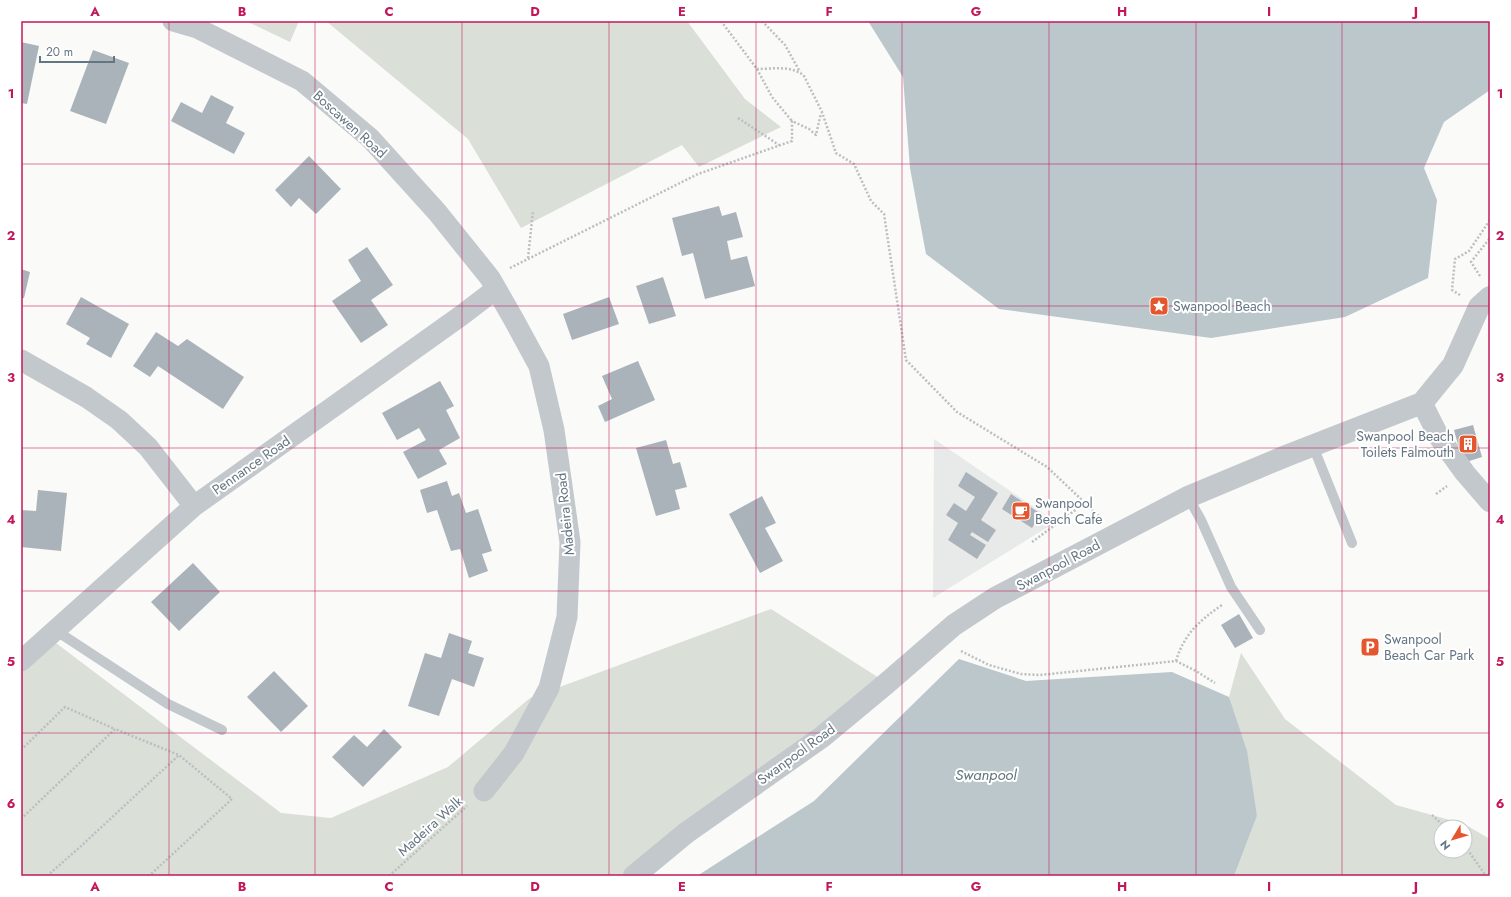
<svg xmlns="http://www.w3.org/2000/svg" width="1511" height="897" font-family="Jost,sans-serif">
  <style>
    .built { fill: #e8e9e9 }
    .green { fill: #dadfd7; fill-rule: evenodd }
    .water { fill: #bbc7cb }
    .building { fill: #aab3b9 }
    .lines { fill: none; stroke-linecap: round; stroke-linejoin: round }
    .path { stroke: #bbbfc2; stroke-width: 2.5; stroke-dasharray: 2 2; stroke-linecap: butt }
    .service { stroke: #c3c8cc; stroke-width: 10 }
    .minor { stroke: #c3c8cc; stroke-width: 21 }
    .tertiary { stroke: #c3c8cc; stroke-width: 22 }
    .grid { fill: none; stroke: #c2185b; stroke-width: 1; stroke-opacity: 0.55 }
    .labels { text-anchor: middle; dominant-baseline: central; stroke-width: 4; stroke-linejoin: round; paint-order: stroke }
    .street-label { font-size: 14px; fill: #657683; stroke: #fff }
    .poi-label { font-size: 14px; fill: #657683; stroke: #fff; text-anchor: start }
    .water-label { font-size: 15px; font-style: italic; fill: #60757c; stroke: #fff }
    .neatline { fill: none; stroke: #c2185b; stroke-width: 1.5 }
    .grid-label { font-size: 13px; text-anchor: middle; font-weight: bold; fill: #c2185b }
  </style>
  <rect width="100%" height="100%" fill="#fafaf8"/>
  <path class="built" d="M934 439 1056 522 933 598Z"/>
  <path class="green" d="M246 21H299L290 42Z
    M326 21H687L745 99 781 127 699 167 682 145 521 228 468 139Z
    M771 609 887 683 634 876H21V660L48 637 281 813 331 818 448 767 530 698Z
    M1241 653 1285 719 1396 805 1464 824 1490 839V876H1234L1257 816 1229 697ZM1441 827H1465V851H1441Z"/>
  <path class="water" d="M868 21H1490V90L1444 122 1424 168 1437 200 1428 278 1345 317 1211 338 999 309 926 254 910 168 903 77Z
    M959 659 1026 681 1172 672 1229 697 1247 751 1257 816 1234 876H697L814 801Z"/>
  <path class="building" d="M21 42 39 46 27 104 21 103Z
    M93 50 129 63 106 124 70 111Z
    M211 95 234 107 226 123 245 133 234 154 171 121 181 102 202 113Z
    M309 156 341 189 316 214 299 198 291 207 275 190Z
    M719 206 722 216 736 212 743 237 727 241 731 260 747 256 755 286 705 299 693 253 682 256 672 218Z
    M367 247 393 285 371 300 388 325 361 343 332 301 361 281 348 260Z
    M21 269 30 272 24 298H21Z
    M663 277 676 316 649 324 636 286Z
    M81 297 129 324 111 358 86 344 90 338 66 324Z
    M609 297 619 324 572 340 563 314Z
    M156 332 178 346 187 339 244 377 223 409 158 366 150 377 133 366Z
    M638 361 655 400 605 422 598 406 612 399 602 376Z
    M440 381 454 406 446 410 460 438 439 450 447 464 418 479 403 452 426 440 419 428 397 440 382 413Z
    M1473 425 1482 457 1463 463 1454 430Z
    M666 440 673 464 680 462 687 487 675 490 680 509 656 516 636 448Z
    M966 472 998 493 981 520 996 530 988 542 972 532 970 535 986 545 977 559 948 540 958 523 946 515 954 503 966 511 975 497 958 486Z
    M447 481 452 496 459 493 466 513 478 509 492 551 482 554 488 571 469 578 460 549 451 551 437 510 427 513 420 490Z
    M38 490 67 493 61 551 21 547V510L36 511Z
    M1011 494 1041 514 1032 528 1002 509Z
    M762 496 776 523 765 528 783 561 760 573 729 514Z
    M193 563 220 592 179 631 151 602Z
    M1239 614 1253 638 1235 648 1221 625Z
    M449 633 472 641 468 653 484 658 474 687 452 679 439 716 408 706 425 653 441 658Z
    M274 671 308 706 281 732 247 697Z
    M384 729 402 747 363 787 332 757 354 735 367 747Z"/>
  <g class="lines">
    <path class="path" d="M721 21 757 69 772 97 792 121
      M762 21 785 45 800 72
      M757 69C771 69 793 65 804 76L822 112 836 153 854 164 871 201 884 214 906 360 957 412 1047 467 1100 517
      M738 118 779 145
      M528 258 533 211
      M510 268 698 174 792 141V121L809 129 816 135 821 113
      M1480 276 1471 262 1490 238
      M1460 295 1452 290 1455 259 1469 251 1490 220
      M1436 494 1447 486
      M1032 542 1085 503
      M961 651 989 665 1021 674 1040 675 1176 661 1196 671 1215 683
      M1176 661C1184 634 1200 620 1222 605
      M21 750 65 707 115 729
      M1432 815 1445 827
      M21 819 115 729 179 755
      M1465 846 1486 876
      M47 876 80 847 179 755 232 799 149 876
      M389 876 467 806"/>
    <path class="service" d="M1313 446 1352 543
      M1188 497 1201 520 1231 587 1260 630
      M55 630 168 704 222 730"/>
    <path class="minor" d="M173 21 197 28 302 81 370 138 437 212 490 278 514 320 539 366 554 430 570 542 567 617 549 688 514 753 484 791
      M21 360 86 397 119 420 148 447 194 506
      M1422 403 1439 437 1465 473 1490 502
      M21 661 194 506 462 315 496 289"/>
    <path class="tertiary" d="M634 876 686 833 822 737 887 683 954 625 995 598 1188 497 1286 456 1422 403 1453 365 1479 307 1490 297"/>
  </g>
  <path class="grid" d="M169 21V876M315 21V876M462 21V876M609 21V876M756 21V876M902 21V876M1049 21V876M1196 21V876M1342 21V876M21 164H1490M21 306H1490M21 448H1490M21 591H1490M21 733H1490"/>
  <defs>
    <symbol id="sight-square" viewBox="-11 -11 22 22"><rect x="-9" y="-9" width="18" height="18" rx="4" fill="#e4572e" stroke="#fff"/><path d="M0-6L1.8-2.2L6-1.7L2.9 1.2L3.7 5.4L0 3.3L-3.7 5.4L-2.9 1.2L-6-1.7L-1.8-2.2Z" fill="#fff"/></symbol>
    <symbol id="building-square" viewBox="-11 -11 22 22"><rect x="-9" y="-9" width="18" height="18" rx="4" fill="#e4572e" stroke="#fff"/><path d="M-4-6H4V6H1V3H-1V6H-4ZM-2.5-4.3h1.7v1.8h-1.7ZM.8-4.3h1.7v1.8H.8ZM-2.5-1h1.7V.8h-1.7ZM.8-1h1.7V.8H.8Z" fill="#fff"/></symbol>
    <symbol id="cafe-square" viewBox="-11 -11 22 22"><rect x="-9" y="-9" width="18" height="18" rx="4" fill="#e4572e" stroke="#fff"/><path d="M-5.5-4.5H6V0H3Q3 3.5 0 3.5H-2.5Q-5.5 3.5-5.5 0ZM3-3.2v2h1.7v-2ZM-6 4.5H4V6H-6Z" fill="#fff"/></symbol>
    <symbol id="parking-square" viewBox="-11 -11 22 22"><rect x="-9" y="-9" width="18" height="18" rx="4" fill="#e4572e" stroke="#fff"/><path d="M-3.5-5.5H1a3.5 3.5 0 0 1 0 7H-1V5.5H-3.5ZM-1-3.4V-.6H.8a1.4 1.4 0 0 0 0-2.8Z" fill="#fff"/></symbol>
  </defs>
  <g fill-rule="evenodd">
    <use href="#sight-square" x="1148" y="295" width="22" height="22"/>
    <use href="#building-square" x="1457" y="433" width="22" height="22"/>
    <use href="#cafe-square" x="1010" y="500" width="22" height="22"/>
    <use href="#parking-square" x="1359" y="636" width="22" height="22"/>
  </g>
  <g class="labels">
    <g class="street-label">
      <text transform="translate(350 124) rotate(42)">Boscawen Road</text>
      <text transform="translate(251 465) rotate(-35)">Pennance Road</text>
      <text transform="translate(565 514) rotate(-96)">Madeira Road</text>
      <text transform="translate(1058 565) rotate(-28)">Swanpool Road</text>
      <text transform="translate(796 754) rotate(-36)">Swanpool Road</text>
      <text transform="translate(430 826) rotate(-42)">Madeira Walk</text>
    </g>
    <g class="poi-label">
      <text x="1173" y="306">Swanpool Beach</text>
      <text x="1454" y="436" text-anchor="end">Swanpool Beach<tspan x="1454" dy="16">Toilets Falmouth</tspan></text>
      <text x="1035" y="503">Swanpool<tspan x="1035" dy="16">Beach Cafe</tspan></text>
      <text x="1384" y="639">Swanpool<tspan x="1384" dy="16">Beach Car Park</tspan></text>
    </g>
    <g class="water-label">
      <text x="986" y="775">Swanpool</text>
    </g>
  </g>
  <rect width="1511" height="897" fill="none" stroke="#ffffff" stroke-width="44"/>
  <g transform="translate(1453 839) rotate(232)"><circle r="19" fill="#ffffff" stroke="#c1c8cd"/>
  <path d="M0-3L7 15L0 10L-7 15Z" fill="#e4572e"/>
  <text y="-6" font-size="11" font-weight="bold" text-anchor="middle" fill="#657683">N</text>
  </g>
  <path d="M40 56v6h74v-6" fill="none" stroke="#657683" stroke-width="2"/>
  <text x="46" y="56" font-size="12" fill="#657683" stroke="#ffffff" stroke-width="3" paint-order="stroke">20 m</text>
  <rect x="22" y="22" width="1467" height="853" class="neatline"/>
  <g class="grid-label">
    <text x="95" y="16">A</text>
    <text x="242" y="16">B</text>
    <text x="389" y="16">C</text>
    <text x="535" y="16">D</text>
    <text x="682" y="16">E</text>
    <text x="829" y="16">F</text>
    <text x="976" y="16">G</text>
    <text x="1122" y="16">H</text>
    <text x="1269" y="16">I</text>
    <text x="1416" y="16">J</text>
    <text x="11" y="98">1</text>
    <text x="1500" y="98">1</text>
    <text x="11" y="240">2</text>
    <text x="1500" y="240">2</text>
    <text x="11" y="382">3</text>
    <text x="1500" y="382">3</text>
    <text x="11" y="524">4</text>
    <text x="1500" y="524">4</text>
    <text x="11" y="666">5</text>
    <text x="1500" y="666">5</text>
    <text x="11" y="808">6</text>
    <text x="1500" y="808">6</text>
    <text x="95" y="891">A</text>
    <text x="242" y="891">B</text>
    <text x="389" y="891">C</text>
    <text x="535" y="891">D</text>
    <text x="682" y="891">E</text>
    <text x="829" y="891">F</text>
    <text x="976" y="891">G</text>
    <text x="1122" y="891">H</text>
    <text x="1269" y="891">I</text>
    <text x="1416" y="891">J</text>
  </g>
</svg>
